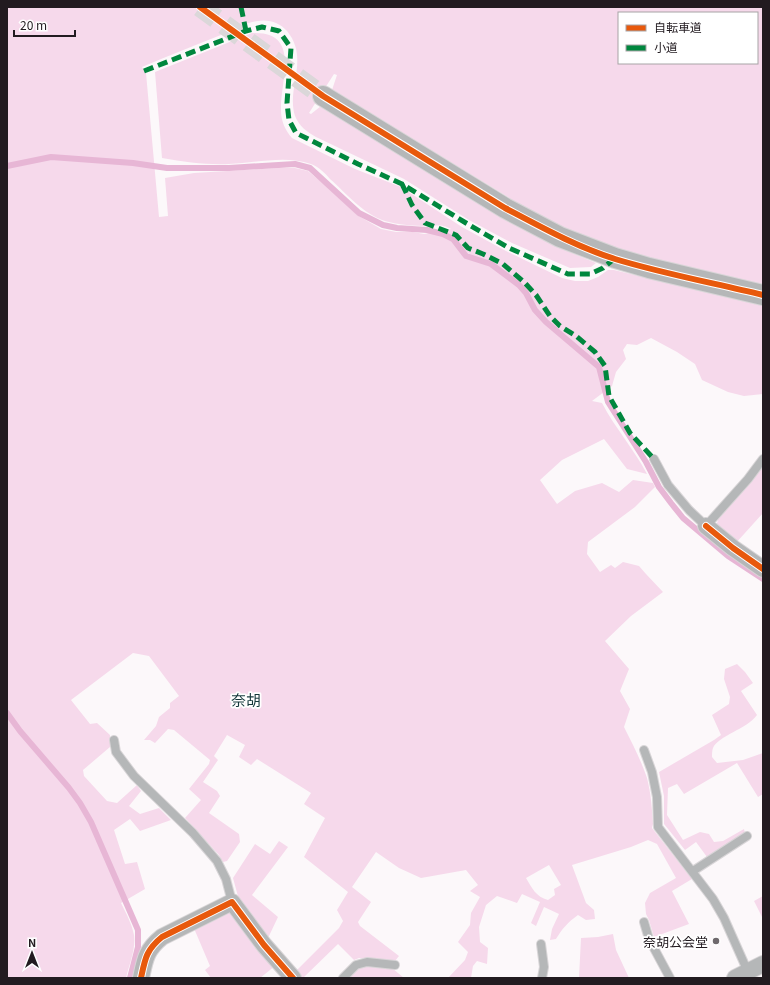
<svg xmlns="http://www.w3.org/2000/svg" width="770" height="985" font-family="Georgia,'Noto Sans JP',serif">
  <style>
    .green { fill: #f6d9eb; fill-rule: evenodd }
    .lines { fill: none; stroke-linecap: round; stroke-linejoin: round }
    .stream { stroke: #e7b6d5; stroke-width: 6 }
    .tertiary-tunnel { stroke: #dbd7d9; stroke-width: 20; stroke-dasharray: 20 10; stroke-linecap: butt }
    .service-casing { stroke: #d8d5d7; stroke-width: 10 }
    .minor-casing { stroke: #d8d5d7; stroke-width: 18 }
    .tertiary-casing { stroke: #d8d5d7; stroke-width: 22 }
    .service { stroke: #b5b7b8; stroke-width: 8 }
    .minor { stroke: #b5b7b8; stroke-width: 16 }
    .tertiary { stroke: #b5b7b8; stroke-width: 20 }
    .quiet { stroke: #00873e; stroke-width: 5; stroke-dasharray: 10 5; stroke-linecap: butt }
    .cycleway-casing { stroke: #fff; stroke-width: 8 }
    .cycleway { stroke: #e8590c; stroke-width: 6 }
    .poi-dot { fill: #6e686c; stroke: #fff; stroke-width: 1.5 }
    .labels { text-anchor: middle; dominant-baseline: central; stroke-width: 3.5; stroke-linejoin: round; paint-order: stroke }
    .poi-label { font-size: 13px; fill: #221b20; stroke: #fff; text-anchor: end }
    .quarter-label { font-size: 15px; fill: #15373b; stroke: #fff }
  </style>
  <rect width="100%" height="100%" fill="#fcf8fa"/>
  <path class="green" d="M7 7H763V285L689 269 595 242 539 216 332 90 337 75 334 74 309 113 311 114 321 106 530 233 555 246 596 263 591 267 570 268 512 243 469 220 404 179 316 137C307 132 299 126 295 116 286 88 310 59 287 31 280 23 269 19 258 21 244 23 233 30 221 35 195 45 168 56 142 67L146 73 159 217 168 216 165 178 194 173 279 168H295L308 171 326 186 357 215 381 229 396 232H413L424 234 451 229C441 224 438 226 428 226 415 226 398 225 385 221 363 214 347 194 330 179 325 173 319 167 311 164 285 155 256 163 229 164 207 165 185 162 162 158L155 72 252 33C302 31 280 80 281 110 281 121 285 130 292 138L355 169 401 187 462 227 506 251 562 278 575 281H588L598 277 608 270H614L763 306V394L744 396 728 392 702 380 695 364 677 352 651 338 637 345 627 344 623 350 626 359 616 372 612 386 592 401 602 403C615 428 634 449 647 474L627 469 604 439 562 460 540 480 557 504 575 491 602 483 619 492 633 480 653 483 655 487 635 507 588 542 587 554 600 572 611 565 615 568 623 562 639 566 646 574 663 592 631 616 605 641 629 669 620 691 630 709 624 727C632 743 641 760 647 778 651 793 652 809 653 824L652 828 692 879 672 891 689 924 654 937 649 920 646 914 645 903 650 893 676 878 657 844 648 840 631 847 572 865 586 903 594 910 595 919 586 920 578 915C568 922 562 929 556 939L550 940 552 929 559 914 544 907 536 926 531 923 540 902 522 894 517 903 497 896 486 905 479 927 480 942 488 948 487 964 477 961 473 966 471 978H448L465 960 468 952 458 942 470 925 471 913 480 897 470 891 478 885 466 870 421 878 399 868 376 852 352 887 371 902 358 922 360 926 399 956 395 961 359 958 354 960 338 944 303 978H301L295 972 339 928 343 921 337 910 348 892 304 857 325 818 304 804 311 793 257 759 251 765 239 757 245 745 227 735 214 756 218 760 203 782 217 791 220 796 209 813 239 834 240 842 227 861 223 862 219 855 185 818 201 800 189 789 209 764 210 760 174 730 168 729 155 743 150 740H144L156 726 159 717 170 708V703L179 696 149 656 133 653 71 700 90 724 97 723 110 735V747L83 770 84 776 107 801 117 803 137 785 141 791 129 806 140 814 159 808 171 820 140 831 130 819 114 830 125 864 137 862 145 889 121 903C126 913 132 924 134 935 136 949 129 965 126 978H7ZM619 13H757V63H619ZM549 865 561 885 554 889 555 895 548 900C536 897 532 888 526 878Z
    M763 463V513L735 544 716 527 719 516Z
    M737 664 745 672 753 683 741 691 757 715C747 729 718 736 713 748 712 750 712 755 712 757L717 763 743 760 763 753V794L758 797 737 763 684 794 677 784 668 788 667 815 683 840 700 832 709 834 714 842 723 841 744 829 745 834 707 857 696 842 685 850 664 824V796L659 772 714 740 721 735 712 715 729 704 730 697 724 679 725 669Z
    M279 841 288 847 252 895 278 917 269 936 265 937 239 900 233 878 255 844 270 854Z
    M763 896V919L754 901Z
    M230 910 275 966 260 978H211L205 970 210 966 193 926Z
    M613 934 616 950 629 978H546H579L581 938 598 937Z
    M367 966 392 968 404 978H347L357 968Z"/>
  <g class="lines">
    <path class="stream" d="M7 166 51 157 133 163 167 168H229L295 164 310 168 359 213 383 225 397 228 427 230 443 234 453 239 466 256 491 264 519 285 526 293 535 310 546 322 599 367 608 402 646 462 659 487 671 503 683 518 728 556 763 579
      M7 713 20 731 69 788 80 803 91 822 138 930V947L130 978"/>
    <path class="tertiary-tunnel" d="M200 7 323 96"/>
    <defs>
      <path id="service" d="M654 459 668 485 689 510 706 526 748 479 763 459
        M114 740 116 752 134 776 193 833 217 861 226 879 232 902
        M644 750 652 772 657 797 658 827 713 899 724 918 748 972
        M693 871 747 836
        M644 922 649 939 670 978
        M541 944 544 967 542 978
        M343 978 356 965 367 962 395 965"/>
      <path id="minor" d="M706 526 733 548 763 569
        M141 978C145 959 146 950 162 937L232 902 264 945 293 978
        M735 978 763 964"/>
      <path id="tertiary" d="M323 96 505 208 560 237 615 258 649 268 763 295"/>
    </defs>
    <use href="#service" class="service-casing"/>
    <use href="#minor" class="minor-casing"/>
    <use href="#tertiary" class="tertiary-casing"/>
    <use href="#service" class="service"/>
    <use href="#minor" class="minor"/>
    <use href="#tertiary" class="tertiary"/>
    <path class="quiet" d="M241 7 246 31
      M144 71 246 31 262 27 279 31 291 48 287 103 289 120 296 133 358 164 402 184 466 223 509 248 568 274H590L603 268 615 258
      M402 184 412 205 425 223 456 235 468 248 483 254 503 264 524 282 536 295 550 316 560 326 576 336 595 352 605 366 609 396 630 433 654 459"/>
    <defs>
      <path id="cycleway" d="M200 7 323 96 505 208C541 227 577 247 615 259 664 274 714 283 763 295
        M706 526 733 548 763 569
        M141 978C145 959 146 950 162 937L232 902 264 945 293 978"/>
    </defs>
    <use href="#cycleway" class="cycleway-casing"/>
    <use href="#cycleway" class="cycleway"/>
  </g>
  <circle class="poi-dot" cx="716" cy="941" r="4"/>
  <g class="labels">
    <g class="poi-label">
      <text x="708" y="941">奈胡公会堂</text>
    </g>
    <g class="quarter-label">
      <text x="246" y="699">奈胡</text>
    </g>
  </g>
  <rect width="770" height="985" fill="none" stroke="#221b20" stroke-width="16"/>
  <rect x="618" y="12" width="140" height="52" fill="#ffffff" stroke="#a7a4a6"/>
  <rect x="626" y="25" width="20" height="6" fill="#e8590c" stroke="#a7a4a6"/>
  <text x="654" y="32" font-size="12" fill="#221b20">自転車道</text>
  <rect x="626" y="45" width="20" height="6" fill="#00873e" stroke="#a7a4a6"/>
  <text x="654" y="52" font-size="12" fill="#221b20">小道</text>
  <g transform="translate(32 953)" stroke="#ffffff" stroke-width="3" paint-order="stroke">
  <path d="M0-3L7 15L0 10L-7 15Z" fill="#221b20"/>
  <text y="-6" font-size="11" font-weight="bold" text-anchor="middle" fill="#221b20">N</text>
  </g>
  <path d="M14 30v6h61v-6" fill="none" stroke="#221b20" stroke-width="2"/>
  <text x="20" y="30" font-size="12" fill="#221b20" stroke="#ffffff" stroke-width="3" paint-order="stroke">20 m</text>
</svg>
